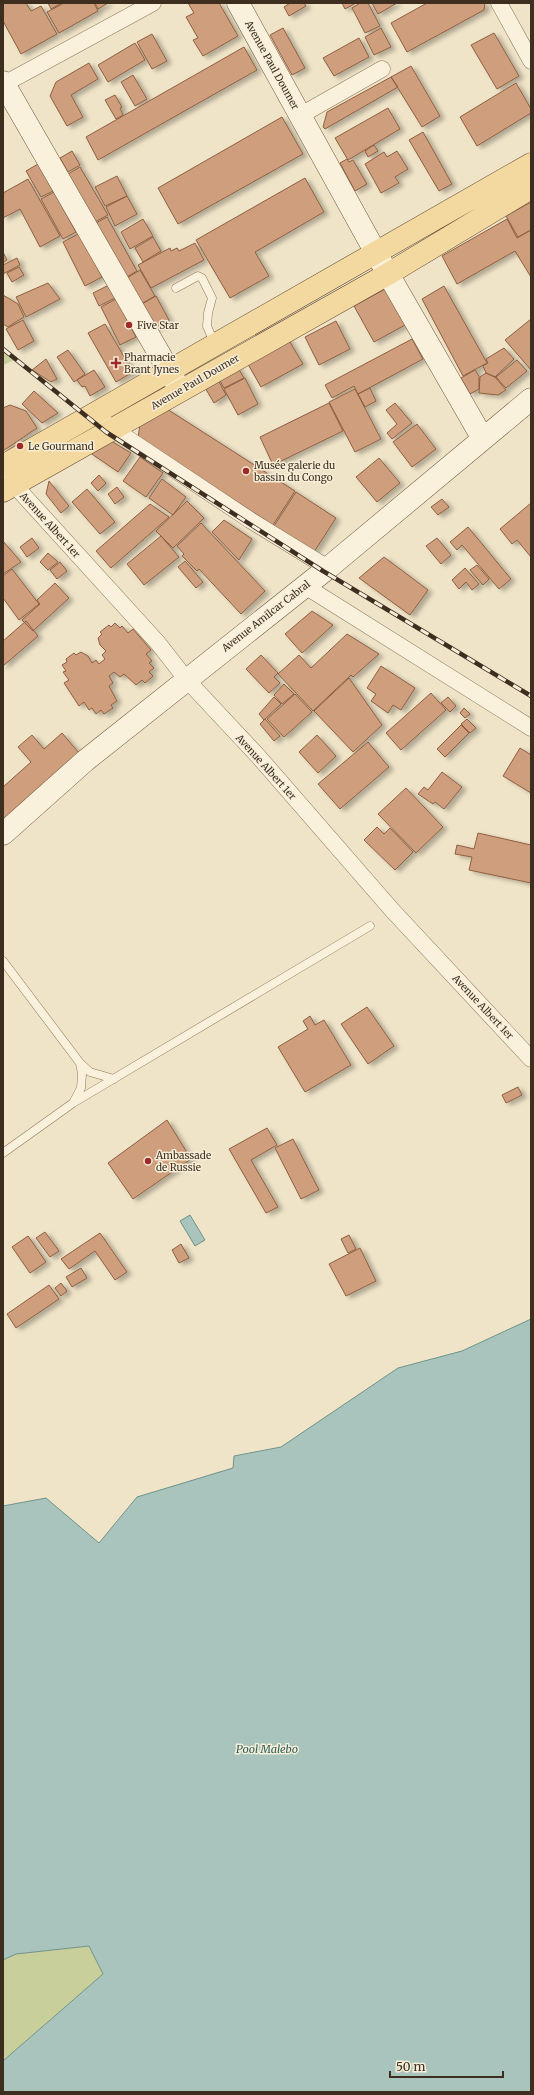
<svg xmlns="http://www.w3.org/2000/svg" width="534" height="2095" font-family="Merriweather,serif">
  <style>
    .green { fill: #c9cf9b }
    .water { fill: #a9c4bc; stroke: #6f938a }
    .building { fill: #cf9f7d; stroke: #8d5f41; filter: url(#shadow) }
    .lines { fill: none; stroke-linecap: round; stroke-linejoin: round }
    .lane-casing { stroke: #8d765c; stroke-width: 9 }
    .street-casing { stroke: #8d765c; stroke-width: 17 }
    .secondary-casing { stroke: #6f573f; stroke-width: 23 }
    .primary-casing { stroke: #5b4430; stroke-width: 23 }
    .lane { stroke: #faf1dc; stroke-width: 8 }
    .street { stroke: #faf1dc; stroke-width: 16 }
    .secondary { stroke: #faf1dc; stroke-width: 22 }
    .primary { stroke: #f3d9a0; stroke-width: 22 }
    .rail-casing { stroke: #3d2e20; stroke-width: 4.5 }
    .rail { stroke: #f7eed8; stroke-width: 3; stroke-dasharray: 9; stroke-linecap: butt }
    .poi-dot { fill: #9e2a2b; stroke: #f7eed8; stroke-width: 1.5 }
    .labels { text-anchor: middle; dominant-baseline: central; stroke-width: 3; stroke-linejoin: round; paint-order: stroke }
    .street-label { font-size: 10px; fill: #3d2e20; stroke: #f7eed8 }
    .poi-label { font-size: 10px; fill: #3d2e20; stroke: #f7eed8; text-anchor: start }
    .water-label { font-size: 11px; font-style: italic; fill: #2f5d5a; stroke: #f7eed8 }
  </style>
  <defs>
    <filter id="shadow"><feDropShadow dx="4.5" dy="2.5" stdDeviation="2" flood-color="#0004"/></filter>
  </defs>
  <rect width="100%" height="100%" fill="#f0e4c8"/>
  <path class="green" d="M3 349 15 360 3 365Z
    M89 1946 103 1974 3 2061V1960L16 1954Z"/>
  <path class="water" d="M190 1215 205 1240 195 1246 180 1221Z
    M531 1319V2092H3V2061L103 1974 89 1946 16 1954 3 1960V1506L46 1498 99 1543 137 1497 233 1468 234 1456 281 1447 398 1368 462 1351Z"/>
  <path class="building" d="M3 3H26L31 11 41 6 57 34 21 54 3 21Z
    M48 3H62L51 9Z
    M64 3H94L98 11 59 33 47 12Z
    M95 3H108L98 9Z
    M188 3H219L238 36 203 56 193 40 198 38 186 17 194 13Z
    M290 3H304L306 6 289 16 284 7Z
    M342 3H356L345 9Z
    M360 3H368L380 26 365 33 352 8Z
    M372 3H397L378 14Z
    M427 3H485L484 10 407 52 391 23Z
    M283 28 305 68 292 75 270 35Z
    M381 28 391 47 374 55 365 37Z
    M494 33 519 76 497 89 471 45Z
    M152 34 167 61 152 69 137 42Z
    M359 38 369 57 334 76 323 58Z
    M135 43 145 60 108 82 98 65Z
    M244 47 257 70 98 160 86 137Z
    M89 63 98 79 71 95 83 117 67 126 50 96 56 82Z
    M411 66 440 116 422 127 391 77Z
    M133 75 147 99 135 106 121 82Z
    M391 77 398 87 325 129 323 127 327 112Z
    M516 83 531 109V113L477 146 460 117Z
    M115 95 122 107 120 108 123 115 116 119 105 100Z
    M388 108 400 129 348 160 335 138Z
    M282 117 303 154 178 224 158 188Z
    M423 132 452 184 439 191 409 140Z
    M374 145 378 151 368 157 365 151Z
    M72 151 80 165 68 172 60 158Z
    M397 151 408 169 395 177 399 183 381 193 365 164 384 152 387 157Z
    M347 159 349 162 353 160 367 184 355 191 340 163Z
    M38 164 53 191 41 197 26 171Z
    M80 167 108 215 95 222 68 174Z
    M117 176 127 196 105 206 95 187Z
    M305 178 324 212 255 252 269 276 230 298 196 240Z
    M28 179 60 236 40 247 20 209 3 218V193Z
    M54 192 76 232 63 239 41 199Z
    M127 196 137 214 115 226 106 207Z
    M531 202V230L518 237 506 216Z
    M107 217 137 271 127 277 96 223Z
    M143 219 153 236 130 249 121 232Z
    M507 219 517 238 531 230V277L515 251 457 284 442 256Z
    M80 233 102 277 85 286 63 242Z
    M153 237 161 251 143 262 135 248Z
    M195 243 204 260 151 288 138 265 170 248 171 251 177 248 179 251Z
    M3 252 7 260 3 263Z
    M17 258 20 265 3 274V265Z
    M19 267 24 275 12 282 7 273Z
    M140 270 155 296 141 304 127 278Z
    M48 283 60 299 26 317 16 297Z
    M109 285 115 298 99 306 93 293Z
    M444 286 487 363 463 376 422 299Z
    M385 289 405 325 374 342 354 306Z
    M3 295 18 304 24 317 8 327 3 324Z
    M156 296 169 320 154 329 140 305Z
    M116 299 136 337 120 345 101 307Z
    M531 319V370L505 340Z
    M23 320 34 341 18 350 6 329Z
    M336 321 350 349 319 365 305 337Z
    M105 324 133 372 116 382 88 333Z
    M287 337 303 364 261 387 245 359Z
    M412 339 423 359 358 394 354 386 332 398 325 385Z
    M504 348 514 359 495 377 486 373 483 366 488 363 486 359Z
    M68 350 85 374 74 382 57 357Z
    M46 359 57 379 51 382 32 370Z
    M517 360 527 371 506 388 496 377Z
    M237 366 244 378 224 388 218 377Z
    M94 370 105 387 90 396 85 386 82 387 77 380Z
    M475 370 479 376V389L470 394 461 378Z
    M486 373 495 377 506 390 498 395 479 393 480 377Z
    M217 378 226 395 214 403 204 386Z
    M245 378 258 404 238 415 224 389Z
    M370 388 376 401 365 407 358 394Z
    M355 389 381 439 355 452 329 402Z
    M34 391 58 413 42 423 22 404Z
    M329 403 343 431 273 465 260 437Z
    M395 403 412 423 392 439 387 433 397 424 386 410Z
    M10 405 26 411 37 428 3 451V408Z
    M167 409 295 491 273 525 138 438 140 424Z
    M417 424 436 449 412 467 393 442Z
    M108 439 131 453 118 472 89 452Z
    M140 457 163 473 146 497 123 481Z
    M379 458 400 483 377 502 356 477Z
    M99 475 106 483 98 491 91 483Z
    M162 479 186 497 173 515 149 498Z
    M49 481 69 506 61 513 46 494Z
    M117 487 124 497 115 504 108 494Z
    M87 489 115 522 100 534 72 502Z
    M296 492 336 518 314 552 274 526Z
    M442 499 449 507 438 515 431 507Z
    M187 501 204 518 173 548 156 531Z
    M531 503V557L517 540 512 544 500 529Z
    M150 504 169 517 111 568 96 551Z
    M224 520 252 539 239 560 212 532Z
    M201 523 265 591 241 614 199 569 197 571 182 556 184 554 177 546Z
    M468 527 511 579 499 589 462 545 457 550 450 542Z
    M161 536 179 557 144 585 127 564Z
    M32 538 39 548 27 557 20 547Z
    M437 538 451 555 441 564 426 546Z
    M3 541 21 562 3 574Z
    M48 553 58 562 48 570 40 562Z
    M384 557 428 590 410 615 359 578Z
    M185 561 203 582 196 588 178 567Z
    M60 562 67 571 57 579 50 570Z
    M477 565 489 579 483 585 470 570Z
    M465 568 479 584 472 590 466 582 459 589 452 580Z
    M12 569 39 604 19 620 3 598V576Z
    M55 583 69 598 33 631 22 620 40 604 37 600Z
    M312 611 333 625 302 653 285 634Z
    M26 621 38 636 3 666V641Z
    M115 623 120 628 122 626 128 633 133 629 151 650 146 654 152 661 149 663 154 668 149 672 153 676 145 683 142 680 136 685 124 674 120 677 114 672 109 676 113 683 109 686 117 701 111 705 113 708 104 714 101 710 96 714 92 708 89 710 84 702 79 706 64 683 69 680 63 672 66 671 62 665 67 662 66 659 74 653 76 655 81 652 88 656 92 663 96 660 99 664 105 659 102 655 106 651 100 645 98 638 102 634 100 632 109 625 111 627Z
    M347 634 379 654 353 677 351 675 313 711 278 674 299 655 311 668Z
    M261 655 278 673 274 677 280 683 269 693 246 669Z
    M381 666 415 688 401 710 393 705 388 713 371 701 376 694 367 688Z
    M349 678 382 725 353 752 314 711Z
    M284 684 294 694 282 704 274 695Z
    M431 693 446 710 401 750 386 733Z
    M295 694 312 712 284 737 267 719Z
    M274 697 281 704 264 720 259 714Z
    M448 697 456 706 450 712 441 703Z
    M464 708 470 714 465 718 460 713Z
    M265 719 280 736 274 741 260 724Z
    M467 719 476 728 470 733 461 724Z
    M461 725 469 733 445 757 437 749Z
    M62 733 79 753 3 820V787L31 762 18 747 32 735 44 749Z
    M317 735 336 756 318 773 299 752Z
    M368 742 389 767 340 809 318 784Z
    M520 748 531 755V793L503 776Z
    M442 772 462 787 444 809 435 802 433 804 418 794 424 787 428 790Z
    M406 788 443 827 416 853 378 814Z
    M377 827 384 834 390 828 413 852 395 870 364 840Z
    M478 833 531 845V883L469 870 472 857 455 854 457 845 474 849Z
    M367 1007 394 1046 368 1064 341 1024Z
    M310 1016 315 1025 324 1020 351 1065 305 1092 278 1047 308 1029 303 1021Z
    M518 1087 522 1095 506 1103 502 1095Z
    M167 1120 191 1159 133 1199 108 1163Z
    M267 1128 277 1145 251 1160 278 1207 266 1213 229 1149Z
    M293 1139 319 1190 301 1199 275 1148Z
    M45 1232 59 1251 50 1257 36 1238Z
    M100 1233 127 1272 115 1280 95 1251 69 1269 61 1259Z
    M349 1235 356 1249 348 1253 341 1239Z
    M28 1236 46 1262 30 1273 12 1247Z
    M181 1244 189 1258 179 1263 172 1250Z
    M360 1248 376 1281 346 1296 329 1264Z
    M81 1268 87 1278 72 1287 66 1277Z
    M61 1283 67 1291 61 1296 55 1288Z
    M49 1285 59 1299 16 1328 7 1314Z"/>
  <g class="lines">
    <defs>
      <path id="lane" d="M176 288 198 276 202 278 212 298 208 313 207 326 215 345
        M3 961 80 1063 82 1074 81 1088 73 1103 3 1153
        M80 1063 90 1072 114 1079
        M73 1103 370 926"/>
      <path id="street" d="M499 3 531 61
        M4 84 153 3
        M301 115 382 69
        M106 424 250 520 328 568
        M7 477 158 643 186 679 258 756 392 910 531 1059
        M305 586 531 728"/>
      <path id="secondary" d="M238 3 376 253 483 439
        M3 82 179 388
        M3 834 86 760 328 568 531 399"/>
      <path id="primary" d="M3 466 531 164
        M3 491 388 274 531 188"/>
    </defs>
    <use href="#lane" class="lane-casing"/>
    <use href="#street" class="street-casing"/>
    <use href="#secondary" class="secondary-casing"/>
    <use href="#primary" class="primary-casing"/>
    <use href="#lane" class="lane"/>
    <use href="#street" class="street"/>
    <use href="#secondary" class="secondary"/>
    <use href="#primary" class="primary"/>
    <defs>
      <path id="rail" d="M3 349 106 432 323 571 531 696"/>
    </defs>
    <use href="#rail" class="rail-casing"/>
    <use href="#rail" class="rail"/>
  </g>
  <g class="poi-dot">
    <circle cx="129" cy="325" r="4"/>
    <path d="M114 357h4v4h4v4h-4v4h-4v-4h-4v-4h4z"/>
    <circle cx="20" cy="446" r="4"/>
    <circle cx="246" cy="471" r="4"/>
    <circle cx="148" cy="1161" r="4"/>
  </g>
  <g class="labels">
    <g class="street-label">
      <text transform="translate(272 65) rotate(61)">Avenue Paul Doumer</text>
      <text transform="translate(195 382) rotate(-30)">Avenue Paul Doumer</text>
      <text transform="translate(50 525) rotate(48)">Avenue Albert 1er</text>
      <text transform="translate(266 616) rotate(-38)">Avenue Amilcar Cabral</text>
      <text transform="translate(266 767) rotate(48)">Avenue Albert 1er</text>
      <text transform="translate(483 1007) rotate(47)">Avenue Albert 1er</text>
    </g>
    <g class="poi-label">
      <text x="137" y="325">Five Star</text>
      <text x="124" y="357">Pharmacie<tspan x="124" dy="12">Brant Jynes</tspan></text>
      <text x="28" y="446">Le Gourmand</text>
      <text x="254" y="465">Musée galerie du<tspan x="254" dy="12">bassin du Congo</tspan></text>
      <text x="156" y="1155">Ambassade<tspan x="156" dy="12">de Russie</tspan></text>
    </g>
    <g class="water-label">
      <text x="267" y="1749">Pool Malebo</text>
    </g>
  </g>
  <rect width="534" height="2095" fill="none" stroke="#3d2e20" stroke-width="8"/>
  <path d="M390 2071v6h113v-6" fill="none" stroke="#3d2e20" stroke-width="2"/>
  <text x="396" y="2071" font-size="12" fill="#3d2e20" stroke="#f7eed8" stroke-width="3" paint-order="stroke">50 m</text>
</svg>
